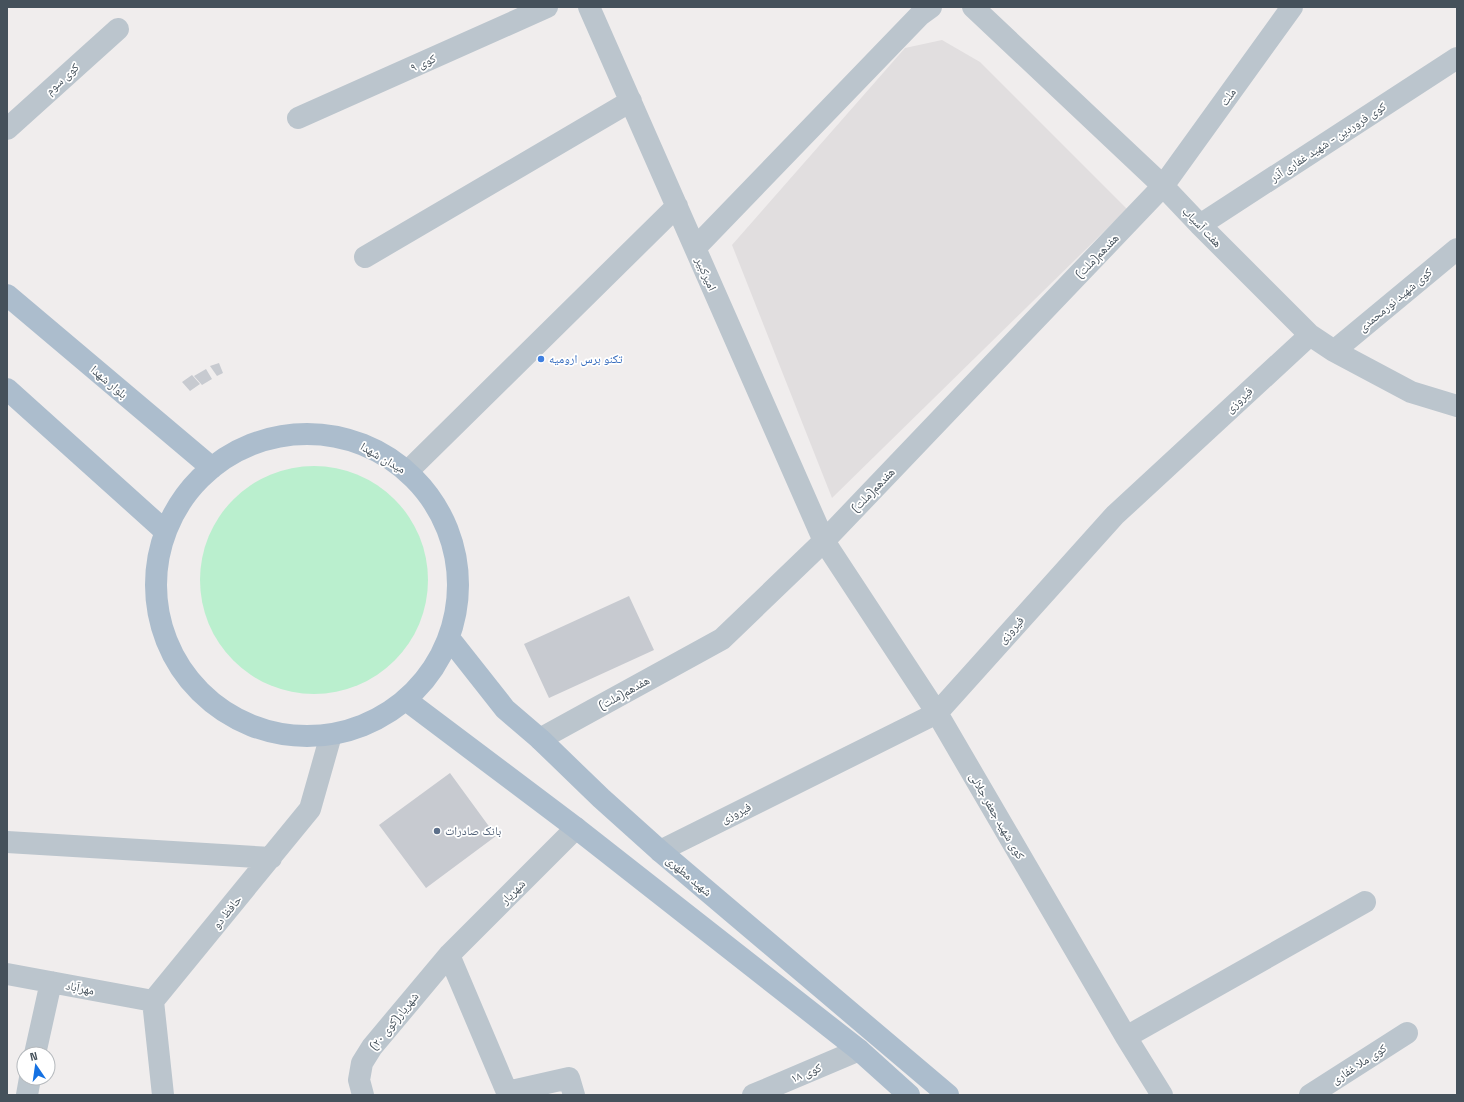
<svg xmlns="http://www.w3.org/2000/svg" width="1464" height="1102" font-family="'Space Grotesk','Noto Naskh Arabic',sans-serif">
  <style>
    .education { fill: #e1dedf }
    .green { fill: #baefce }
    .building { fill: #c7cad0 }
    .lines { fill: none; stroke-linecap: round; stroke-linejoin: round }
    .minor { stroke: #bbc5cd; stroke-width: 22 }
    .major { stroke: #acbdcd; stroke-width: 22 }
    .shop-dot { fill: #3f7fe0; stroke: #fff; stroke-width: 1.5 }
    .service-dot { fill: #5c6f8a; stroke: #fff; stroke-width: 1.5 }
    .labels { text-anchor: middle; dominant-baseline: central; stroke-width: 3.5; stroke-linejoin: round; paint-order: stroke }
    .street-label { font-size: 12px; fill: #45515b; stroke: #fff }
    .shop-label { font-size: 12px; fill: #366cbe; stroke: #fff; text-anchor: start }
    .service-label { font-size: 12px; fill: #4e5e75; stroke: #fff; text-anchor: start }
  </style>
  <rect width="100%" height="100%" fill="#f0eded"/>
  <path class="education" d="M942 40 980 62 1127 209 832 498 732 245 905 48Z"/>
  <path class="green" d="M200 580a114 114 0 1 1 228 0a114 114 0 1 1-228 0Z"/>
  <path class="building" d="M219 363 223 373 217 376 210 366Z
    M206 369 212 379 202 385 194 376Z
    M192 375 200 384 190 391 182 382Z
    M629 596 654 650 549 698 524 644Z
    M450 773 496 836 426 888 379 825Z"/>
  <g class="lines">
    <path class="minor" d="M589 7 824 541 937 713 1126 1037 1162 1095
      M973 7 1163 186 1200 225 1310 335 1334 351 1411 392 1457 406
      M298 118 547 7
      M7 129 118 29
      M1200 225 1457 58
      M695 248 920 15 931 7
      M365 257 631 101
      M1334 351 1457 249
      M408 471 677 206
      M540 739 722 639 824 541 1163 186 1292 7
      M7 842 271 858
      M660 851 937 713 1115 515 1310 335
      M449 955 507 1092 569 1078 574 1095
      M7 974 153 1001
      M1126 1037 1365 902
      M35 1054 51 982
      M27 1095 30 1078
      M163 1095 153 1001 310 809 331 735
      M363 1095 359 1080 362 1063 372 1047 449 955 576 828
      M753 1095 859 1050
      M1310 1095 1407 1033"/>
    <path class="major" d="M7 295 212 468
      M7 389 165 531
      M156 585a151 151 0 1 1 302 0a151 151 0 1 1-302 0Z
      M449 638 505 709 540 739 601 798 660 851 948 1095
      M406 700 576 828 859 1050 909 1095"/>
  </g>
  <circle class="shop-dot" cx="541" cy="359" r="4"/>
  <circle class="service-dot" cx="437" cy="831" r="4"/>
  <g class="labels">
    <g class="street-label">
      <text transform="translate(423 63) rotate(-24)">کوی ۹</text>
      <text transform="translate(62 79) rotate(-42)">کوی سوم</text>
      <text transform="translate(1228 97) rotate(-54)">ملت</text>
      <text transform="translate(1328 142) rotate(-33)">کوی فروردین - شهید غفاری آذر</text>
      <text transform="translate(1202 227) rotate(46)">هفت آسیاب</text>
      <text transform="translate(1097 256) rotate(-46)">هفدهم(ملت)</text>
      <text transform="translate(706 274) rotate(66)">امیرکبیر</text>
      <text transform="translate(1395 300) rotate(-40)">کوی شهید نورمحمدی</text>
      <text transform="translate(109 382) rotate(40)">بلوار شهدا</text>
      <text transform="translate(1239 400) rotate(-43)">فیروزی</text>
      <text transform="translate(383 458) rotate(30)">میدان شهدا</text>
      <text transform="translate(873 490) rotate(-46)">هفدهم(ملت)</text>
      <text transform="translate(1011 630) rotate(-48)">فیروزی</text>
      <text transform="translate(624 693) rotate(-29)">هفدهم(ملت)</text>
      <text transform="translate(736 813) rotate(-26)">فیروزی</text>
      <text transform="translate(997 816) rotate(60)">کوی شهید جعفر جلالی</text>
      <text transform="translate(689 876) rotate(40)">شهید مطهری</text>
      <text transform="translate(513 892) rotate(-45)">شهریار</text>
      <text transform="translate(227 912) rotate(-51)">حافظ دو</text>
      <text transform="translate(80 988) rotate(11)">مهرآباد</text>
      <text transform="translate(394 1021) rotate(-51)">شهریار(کوی ۲۰)</text>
      <text transform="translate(1359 1064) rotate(-33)">کوی ملا غفاری</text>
      <text transform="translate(806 1073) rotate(-23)">کوی ۱۸</text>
    </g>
    <g class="shop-label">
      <text x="549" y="359">تکنو برس ارومیه</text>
    </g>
    <g class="service-label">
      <text x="445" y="831">بانک صادرات</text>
    </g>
  </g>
  <rect width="1464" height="1102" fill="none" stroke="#45515b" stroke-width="16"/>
  <g transform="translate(36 1066) rotate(347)"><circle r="19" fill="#ffffff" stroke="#b5b9bd"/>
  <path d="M0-3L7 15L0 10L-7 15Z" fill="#1571e2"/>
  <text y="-6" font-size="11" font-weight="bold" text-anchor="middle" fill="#45515b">N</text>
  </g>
</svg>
